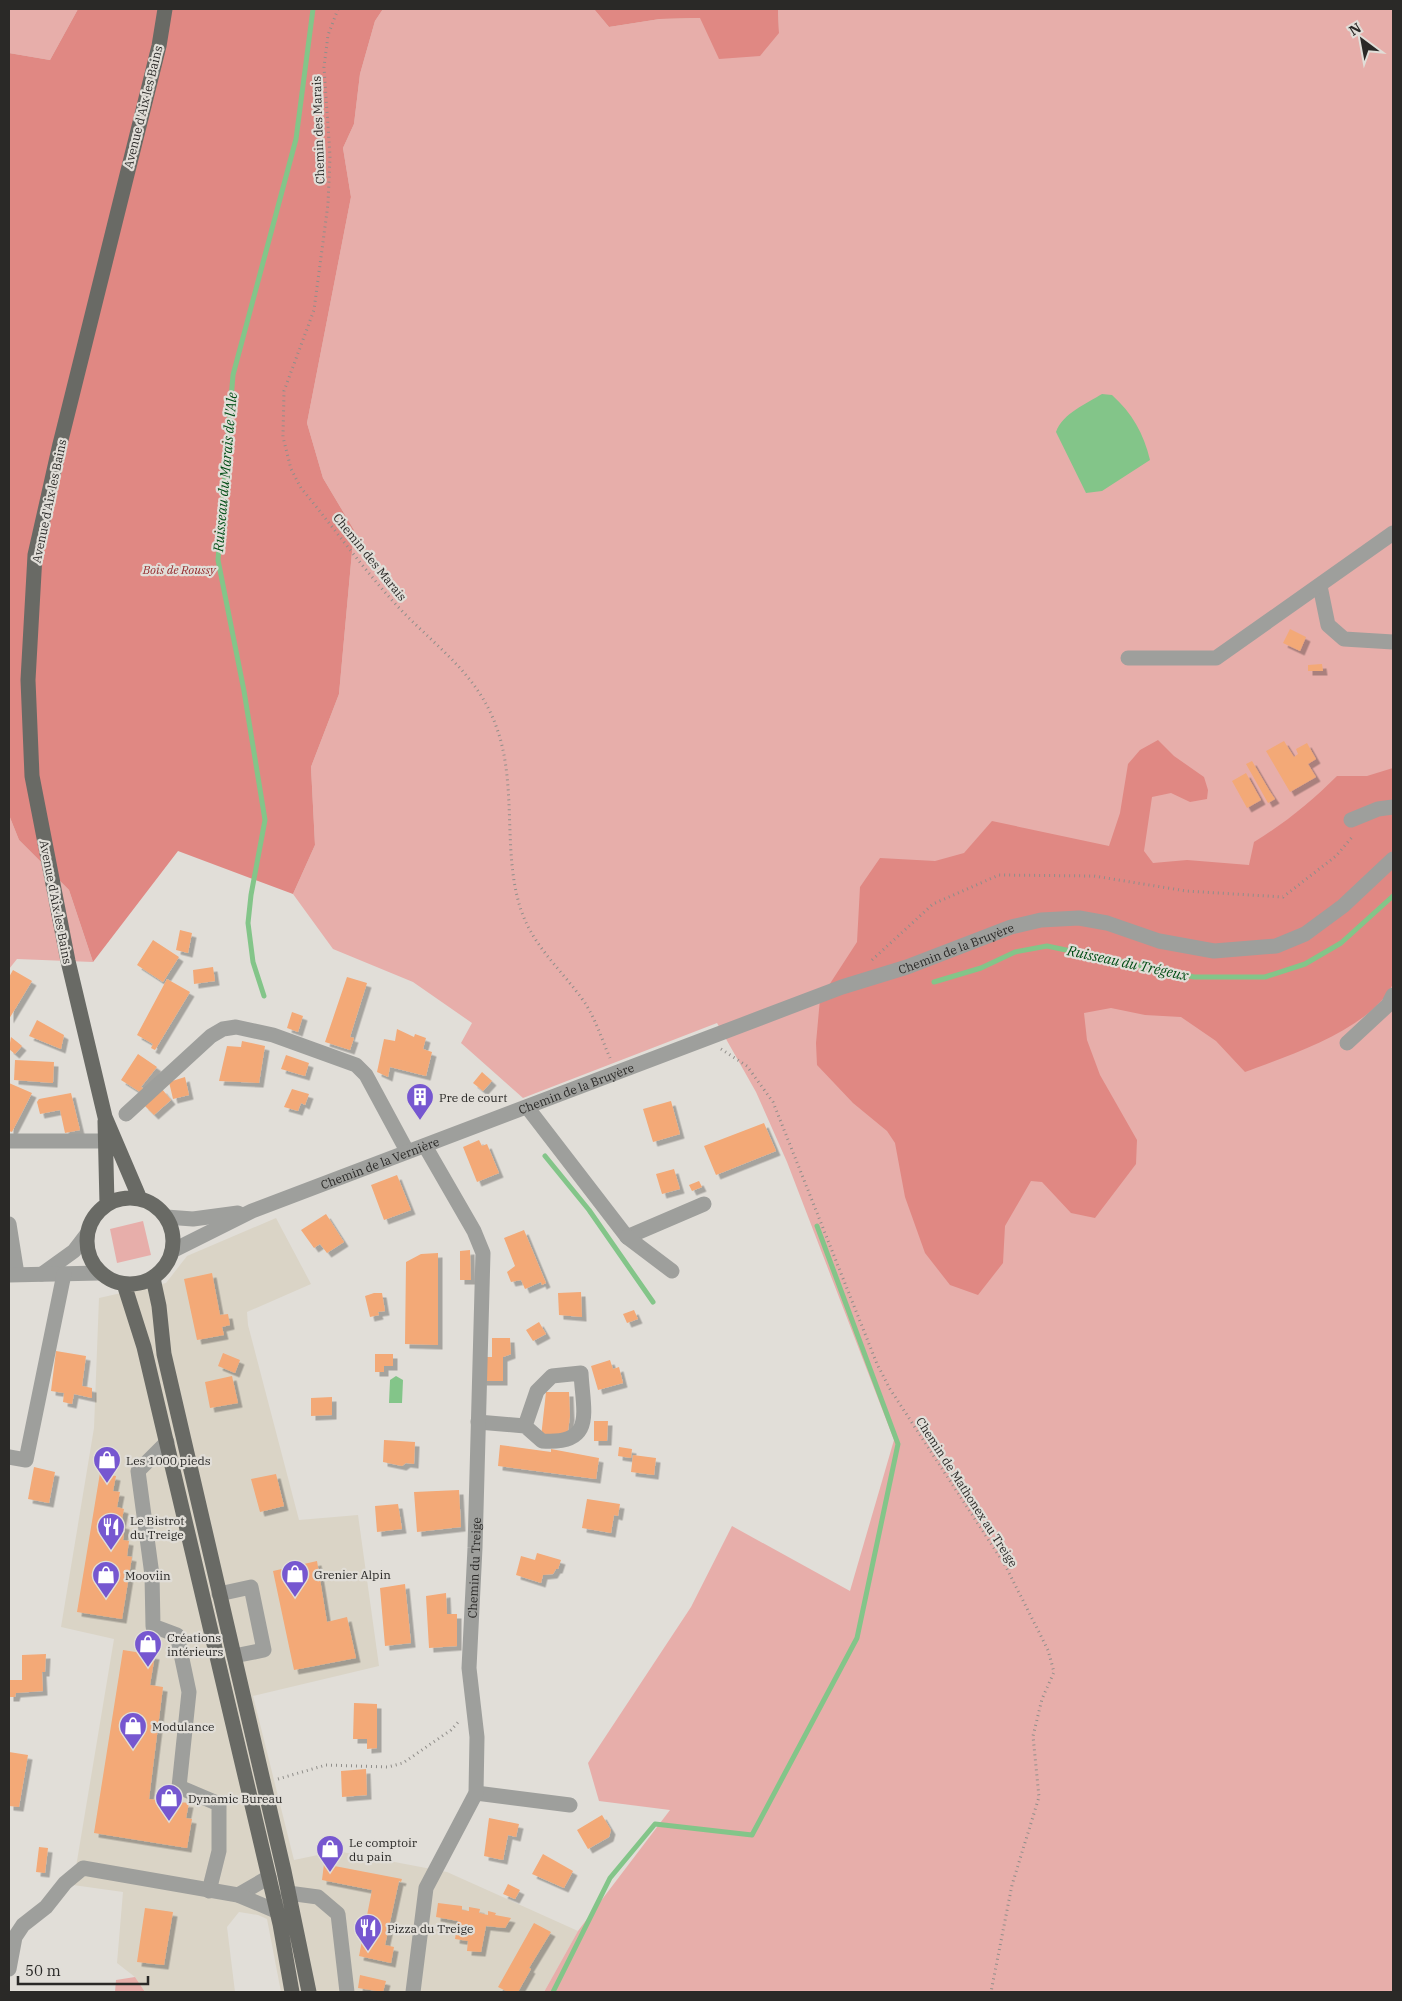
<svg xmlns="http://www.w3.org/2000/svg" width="1402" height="2001" font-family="'IBM Plex Serif',serif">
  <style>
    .built { fill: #dad4c6 }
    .green { fill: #e7aeaa }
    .forest { fill: #e08883 }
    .water { fill: #83c589 }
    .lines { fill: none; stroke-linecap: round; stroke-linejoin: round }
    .stream { stroke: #83c589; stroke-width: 5 }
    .building { fill: #f3a977; filter: url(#shadow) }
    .path { stroke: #908e8a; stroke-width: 3; stroke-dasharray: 1 4; stroke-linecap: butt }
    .minor { stroke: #9e9f9c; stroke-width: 15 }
    .major { stroke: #696a65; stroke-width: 15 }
    .labels { text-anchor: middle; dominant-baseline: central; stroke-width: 4.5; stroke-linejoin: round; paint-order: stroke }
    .street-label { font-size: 12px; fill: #2a2927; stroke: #e1ded8 }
    .park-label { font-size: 12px; font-style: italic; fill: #942c2e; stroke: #e1ded8 }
    .poi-label { font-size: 12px; fill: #2a2927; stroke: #e1ded8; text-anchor: start }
    .water-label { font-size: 14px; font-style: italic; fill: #004d15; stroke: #e1ded8 }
  </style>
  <defs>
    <filter id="shadow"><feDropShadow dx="4.5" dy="4.5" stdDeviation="0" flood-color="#0004"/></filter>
  </defs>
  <rect width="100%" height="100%" fill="#e1ded8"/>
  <path class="built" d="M276 1218 311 1284 247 1312 248 1325 299 1520 358 1515 379 1666 253 1696 294 1860 337 1851 447 1872 578 1931 544 1992H281L267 1919 258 1915 239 1912 227 1927 235 1992H145L135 1977 117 1963 123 1892 73 1885 114 1639 61 1627 94 1428 99 1298 166 1283 187 1256Z"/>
  <path class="green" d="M9 9H78L50 60 9 53Z
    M383 9H594L609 27 660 19 701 18 779 33 778 9H1393V1992H544L578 1931 670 1810 599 1801 588 1763 691 1607 732 1526 850 1591 894 1440 787 1162 756 1092 717 1023 523 1098 461 1043 472 1023 413 982 333 949 293 894 315 845 311 767 339 694 354 530 323 478 307 423 351 197 343 148 354 124 360 74 375 21Z
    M9 815 19 840 69 890 93 962 17 959 9 969Z
    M143 1221 151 1255 117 1263 110 1229Z
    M135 1977 145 1992H115L116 1980Z"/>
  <path class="forest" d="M78 9H383L375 21 360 74 354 124 343 148 351 197 307 423 323 478 354 530 339 694 311 767 315 845 293 894 178 851 93 962 69 890 19 840 9 815V53L50 60Z
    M594 9H778L779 33 760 56 719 59 700 18 660 19 609 27Z
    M1158 740 1174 756 1204 777 1208 790 1207 799 1190 802 1171 793 1152 797 1144 851 1153 863 1187 860 1249 865 1254 842C1285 823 1311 802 1337 776H1367L1393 768V984C1371 1029 1290 1055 1245 1072L1216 1041 1181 1017 1145 1015 1111 1008 1084 1013 1087 1040 1100 1075 1137 1140 1136 1164 1095 1218 1071 1213 1042 1182 1031 1181 1005 1226 1003 1263 978 1295 950 1285 925 1253 905 1197 895 1143 887 1131 853 1103 817 1065 816 1043 820 999 857 942 860 887 880 858 935 861 964 853 992 821 1109 846 1120 813 1128 764 1140 750Z"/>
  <path class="water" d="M1102 394 1112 395C1132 413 1144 434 1150 460L1102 491 1086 493 1056 432C1063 413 1086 404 1102 394Z
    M396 1376 403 1380 402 1403H389L390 1380Z"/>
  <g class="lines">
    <path class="stream" d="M934 982 981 968 1015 952 1047 946 1194 977H1265L1305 964 1341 943 1393 896
      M264 996 253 962 248 923 251 895 265 820 244 691 218 560 233 375 296 139 313 9
      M545 1156 589 1210 653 1302
      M553 1992 610 1878 655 1824 752 1835 857 1638 898 1444 817 1226"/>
  </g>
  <path class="building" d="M1290 629 1306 637 1300 651 1283 643Z
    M1322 664 1323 671H1308V665Z
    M1284 741 1294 757 1298 754 1296 749 1307 743 1316 759 1308 764 1316 777 1290 792 1266 751Z
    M1252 761 1269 790 1275 799 1268 803 1246 764Z
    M1246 773 1261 800 1247 808 1232 781Z
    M180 930 192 933 188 953 176 950Z
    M153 940 179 957 163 982 137 965Z
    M213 967 215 981 194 984 193 970Z
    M13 970 32 981 9 1019V977Z
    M347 977 367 983 350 1037 354 1038 350 1050 325 1042Z
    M167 979 190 992 155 1050 151 1048 153 1044 137 1035Z
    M292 1012 303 1016 298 1032 287 1028Z
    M37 1020 64 1035 61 1049 29 1036Z
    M397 1029 414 1037 415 1034 426 1038 423 1049 432 1052 426 1076 390 1067 388 1077 377 1072 384 1039 395 1041Z
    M11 1037 22 1046 15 1054 9 1049Z
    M242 1041 265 1046 259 1083 219 1081 227 1046 241 1047Z
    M138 1054 157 1067 141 1087 143 1088 140 1092 121 1080Z
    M286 1055 309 1063 305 1076 281 1069Z
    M15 1060 54 1062 53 1083 14 1080Z
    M482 1072 492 1081 483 1091 473 1083Z
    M185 1077 189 1095 173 1099 169 1082Z
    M9 1083 32 1093 12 1132 9 1131Z
    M162 1089 171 1100 154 1115 144 1105Z
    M292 1089 309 1094 305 1105 301 1103 298 1111 284 1107Z
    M71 1093 80 1130 65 1133 60 1110 40 1114 37 1102 39 1099Z
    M671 1101 680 1134 653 1142 643 1109Z
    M764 1123 776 1151 716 1175 704 1146Z
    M479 1140 482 1146 487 1144 499 1173 477 1182 463 1147Z
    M674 1169 680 1189 662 1194 656 1174Z
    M397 1175 411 1210 384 1220 371 1185Z
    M699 1181 702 1187 692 1191 689 1185Z
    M326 1214 344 1242 327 1253 320 1244 314 1248 301 1230Z
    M524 1230 546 1283 542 1285 541 1282 525 1289 521 1280 511 1282 507 1272 515 1266 504 1238Z
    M470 1250 471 1280H460V1251Z
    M438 1253V1345L405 1344 406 1262 421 1254Z
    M212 1273 220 1315 228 1314 230 1325 222 1327 224 1335 197 1340 184 1279Z
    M581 1292 582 1317 559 1315 558 1293Z
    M374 1293H382L385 1311 378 1312 379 1315 370 1317 365 1296Z
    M634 1310 638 1319 627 1323 623 1314Z
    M539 1322 546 1334 533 1341 526 1330Z
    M492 1338H510L511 1354 503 1357V1381H482V1357H492Z
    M56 1351 86 1356 82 1386 92 1388V1398L74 1394 72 1404 63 1402 64 1393 51 1391Z
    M223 1353 240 1360 235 1373 218 1366Z
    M375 1354H393V1366H384V1372H375Z
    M610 1360 613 1369 619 1367 623 1383 598 1390 591 1366Z
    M232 1376 238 1403 210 1408 205 1382Z
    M546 1392H569L570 1416 567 1439 541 1437Z
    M332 1397V1415L311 1416V1398Z
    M594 1421H608L607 1441H594Z
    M384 1440 415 1442 414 1464 406 1463 402 1466 383 1462Z
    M500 1445 551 1452V1449L599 1458 596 1479 498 1466Z
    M619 1447 632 1449 631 1458 618 1456Z
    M633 1455 656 1458 654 1475 631 1472Z
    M34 1467 55 1472 49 1503 28 1499Z
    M100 1473 116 1476 113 1491 120 1492 117 1507 124 1509 121 1524 125 1525 123 1540 129 1541 127 1556 132 1557 122 1619 77 1612Z
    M276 1474 284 1506 260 1512 251 1479Z
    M459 1490 461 1527 417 1532 414 1492Z
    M587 1499 620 1504 618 1516 614 1515 611 1533 582 1528Z
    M398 1504 402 1529 377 1532 375 1506Z
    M537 1553 561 1560 558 1569H556L553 1574 543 1575 541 1583 516 1575 521 1556 535 1560Z
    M317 1561 327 1622 347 1617 356 1658 294 1670 273 1571Z
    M405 1584 411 1643 385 1646 380 1588Z
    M446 1593 447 1614H457V1646L429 1648 426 1596Z
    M123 1650 155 1655 150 1685 163 1687 149 1799 189 1803 186 1818 192 1819 187 1848 94 1833Z
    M46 1654 45 1672H42L43 1691 16 1693 15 1697H9V1680H22V1655Z
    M354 1703 377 1704V1748L367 1749V1739H353Z
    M9 1752 28 1755 19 1807 9 1806Z
    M366 1769 367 1795 342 1797 341 1771Z
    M602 1815 611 1830 609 1837 588 1849 577 1830Z
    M489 1818 519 1824 516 1837 508 1835 503 1860 484 1856Z
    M39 1847 48 1848 45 1873 36 1872Z
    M543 1854 573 1871 564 1888 532 1874Z
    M324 1864 402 1879 401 1882 399 1881 385 1945 394 1947 391 1963 359 1956 372 1890 322 1880Z
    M508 1884 520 1890 515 1899 503 1894Z
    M438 1903 462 1906V1910L469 1911V1907L480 1909 479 1913 488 1915V1911L496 1913 495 1915 511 1918 505 1928 486 1926 481 1952 467 1951 468 1941 455 1939 458 1921 436 1917Z
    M145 1908 173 1912 164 1965 137 1962Z
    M534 1923 551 1932 529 1968 531 1969 518 1992H508L498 1987Z
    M360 1975 386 1981 383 1992 358 1988Z"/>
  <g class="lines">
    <path class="path" d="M338 9 328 35 324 67 330 156 328 204 314 310 284 391 283 437 291 469 301 488C335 529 366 573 402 611 443 653 483 679 500 738 516 794 503 856 521 910 534 948 563 971 585 1003 596 1020 602 1040 610 1058
      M872 960 933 904 999 875 1094 876 1186 891 1283 897 1336 856 1353 836
      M721 1049 747 1066 773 1102 877 1364 890 1389 1005 1565 1048 1650 1054 1672 1042 1699 1033 1736 1039 1797 1012 1885 991 1992
      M278 1779 326 1765 388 1767 403 1763 451 1730 460 1720"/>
    <g class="minor">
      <path d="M1320 586 1328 625 1344 639 1393 642"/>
      <path d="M1128 658H1216L1393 533"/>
      <path d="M1351 820 1378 809 1393 807"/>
      <path d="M1347 1043 1388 1005 1393 995"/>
      <path d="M527 1107 627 1237 704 1204"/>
      <path d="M126 1114 211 1036 223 1029 236 1027 273 1035 356 1065 366 1075 407 1151"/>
      <path d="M9 1141H104"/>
      <path d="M166 1217 193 1219 238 1213"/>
      <path d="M9 1224 17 1274"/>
      <path d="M627 1237 672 1271"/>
      <path id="s1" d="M172 1251 252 1211 842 987 907 967 1011 927 1041 920 1079 918 1107 923 1159 941 1214 951 1276 946 1305 934 1343 906 1393 859"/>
      <path d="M42 1274 74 1251 87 1234"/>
      <path d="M9 1275 100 1273"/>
      <path d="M478 1422 525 1426 542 1441C596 1445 583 1412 581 1373L552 1376 537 1391 525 1426"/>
      <path d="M167 1442 138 1471 152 1575 153 1626 177 1635 189 1692 179 1787 219 1804V1851L209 1891"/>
      <path d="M9 1457 26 1460 64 1274"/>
      <path d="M219 1594 251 1587 264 1650 234 1656"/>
      <path d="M476 1793 570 1805"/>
      <path d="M288 1893 318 1897 338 1914 347 1992"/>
      <path d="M238 1895 269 1877"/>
      <path d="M9 1969 15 1937 23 1925 46 1907 65 1883 83 1868 238 1895 276 1911"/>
      <path id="s2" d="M413 1992 426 1888 476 1793 477 1737 469 1668 475 1548 483 1253 474 1231 425 1146"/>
    </g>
    <path class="major" d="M105 1121 107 1204
      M87 1241a43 43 0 1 1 86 0a43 43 0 1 1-86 0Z
      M140 1199 105 1117 68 961 32 776 28 680 35 555 60 444 159 46 165 9
      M153 1278 159 1306 164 1354 284 1871 309 1992
      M124 1284 144 1347 280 1924 292 1992"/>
  </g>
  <defs>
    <symbol id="building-pin" viewBox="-11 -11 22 30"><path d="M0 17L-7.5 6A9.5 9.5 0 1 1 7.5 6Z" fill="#7657d0" stroke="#e1ded8"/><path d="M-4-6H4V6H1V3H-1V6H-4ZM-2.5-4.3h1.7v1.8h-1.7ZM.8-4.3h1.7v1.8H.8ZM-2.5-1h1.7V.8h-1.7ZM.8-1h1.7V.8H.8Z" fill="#fff"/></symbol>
    <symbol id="shop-pin" viewBox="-11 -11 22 30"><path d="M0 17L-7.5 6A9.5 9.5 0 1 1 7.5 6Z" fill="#7657d0" stroke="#e1ded8"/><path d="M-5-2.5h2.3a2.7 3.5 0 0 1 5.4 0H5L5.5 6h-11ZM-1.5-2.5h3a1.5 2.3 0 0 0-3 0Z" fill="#fff"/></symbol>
    <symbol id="restaurant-pin" viewBox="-11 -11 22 30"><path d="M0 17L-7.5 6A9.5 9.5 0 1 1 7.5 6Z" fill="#7657d0" stroke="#e1ded8"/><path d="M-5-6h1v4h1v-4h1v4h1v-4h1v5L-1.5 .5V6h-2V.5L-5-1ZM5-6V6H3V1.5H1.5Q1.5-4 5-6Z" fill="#fff"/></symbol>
  </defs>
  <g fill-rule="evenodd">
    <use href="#building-pin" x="404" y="1081" width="32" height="43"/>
    <use href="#shop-pin" x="91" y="1444" width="32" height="43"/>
    <use href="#restaurant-pin" x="95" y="1511" width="32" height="43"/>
    <use href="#shop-pin" x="279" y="1558" width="32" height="43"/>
    <use href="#shop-pin" x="90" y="1559" width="32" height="43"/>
    <use href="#shop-pin" x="132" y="1628" width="32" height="43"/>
    <use href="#shop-pin" x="117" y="1710" width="32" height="43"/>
    <use href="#shop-pin" x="153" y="1782" width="32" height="43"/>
    <use href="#shop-pin" x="314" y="1833" width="32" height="43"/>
    <use href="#restaurant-pin" x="352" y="1912" width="32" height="43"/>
  </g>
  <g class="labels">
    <g class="street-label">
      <text transform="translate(143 107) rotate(-76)">Avenue d'Aix les Bains</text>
      <text transform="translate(318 130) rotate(-92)">Chemin des Marais</text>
      <text transform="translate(49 501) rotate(-78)">Avenue d'Aix les Bains</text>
      <text transform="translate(370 557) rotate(51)">Chemin des Marais</text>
      <text transform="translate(56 902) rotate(79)">Avenue d'Aix les Bains</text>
      <text stroke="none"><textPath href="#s1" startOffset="841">Chemin de la Bruyère</textPath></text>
      <text stroke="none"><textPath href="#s1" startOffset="436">Chemin de la Bruyère</textPath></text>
      <text stroke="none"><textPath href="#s1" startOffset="226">Chemin de la Vernière</textPath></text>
      <text transform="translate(967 1492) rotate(57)">Chemin de Mathonex au Treige</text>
      <text stroke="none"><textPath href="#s2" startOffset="438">Chemin du Treige</textPath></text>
    </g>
    <g class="park-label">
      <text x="179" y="569">Bois de Roussy</text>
    </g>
    <g class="poi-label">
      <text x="439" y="1097">Pre de court</text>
      <text x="126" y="1460">Les 1000 pieds</text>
      <text x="130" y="1520">Le Bistrot<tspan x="130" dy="14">du Treige</tspan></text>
      <text x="314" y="1574">Grenier Alpin</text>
      <text x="125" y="1575">Mooviin</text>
      <text x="167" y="1637">Créations<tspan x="167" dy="14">intérieurs</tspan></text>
      <text x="152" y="1726">Modulance</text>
      <text x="188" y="1798">Dynamic Bureau</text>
      <text x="349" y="1842">Le comptoir<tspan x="349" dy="14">du pain</tspan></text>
      <text x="387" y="1928">Pizza du Treige</text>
    </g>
    <g class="water-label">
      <text transform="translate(225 472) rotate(-85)">Ruisseau du Marais de l'Ale</text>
      <text transform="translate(1128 963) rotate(12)">Ruisseau du Trégeux</text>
    </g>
  </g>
  <rect width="1402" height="2001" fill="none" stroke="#2a2927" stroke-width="20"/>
  <g transform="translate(1362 40) rotate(328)" stroke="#e1ded8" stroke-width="4" paint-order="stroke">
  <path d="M0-4L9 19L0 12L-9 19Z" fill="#2a2927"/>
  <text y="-8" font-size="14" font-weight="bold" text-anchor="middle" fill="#2a2927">N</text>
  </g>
  <path d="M18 1976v8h130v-8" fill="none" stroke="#2a2927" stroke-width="2.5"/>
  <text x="25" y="1976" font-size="15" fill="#2a2927" stroke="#e1ded8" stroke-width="4" paint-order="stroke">50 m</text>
</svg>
